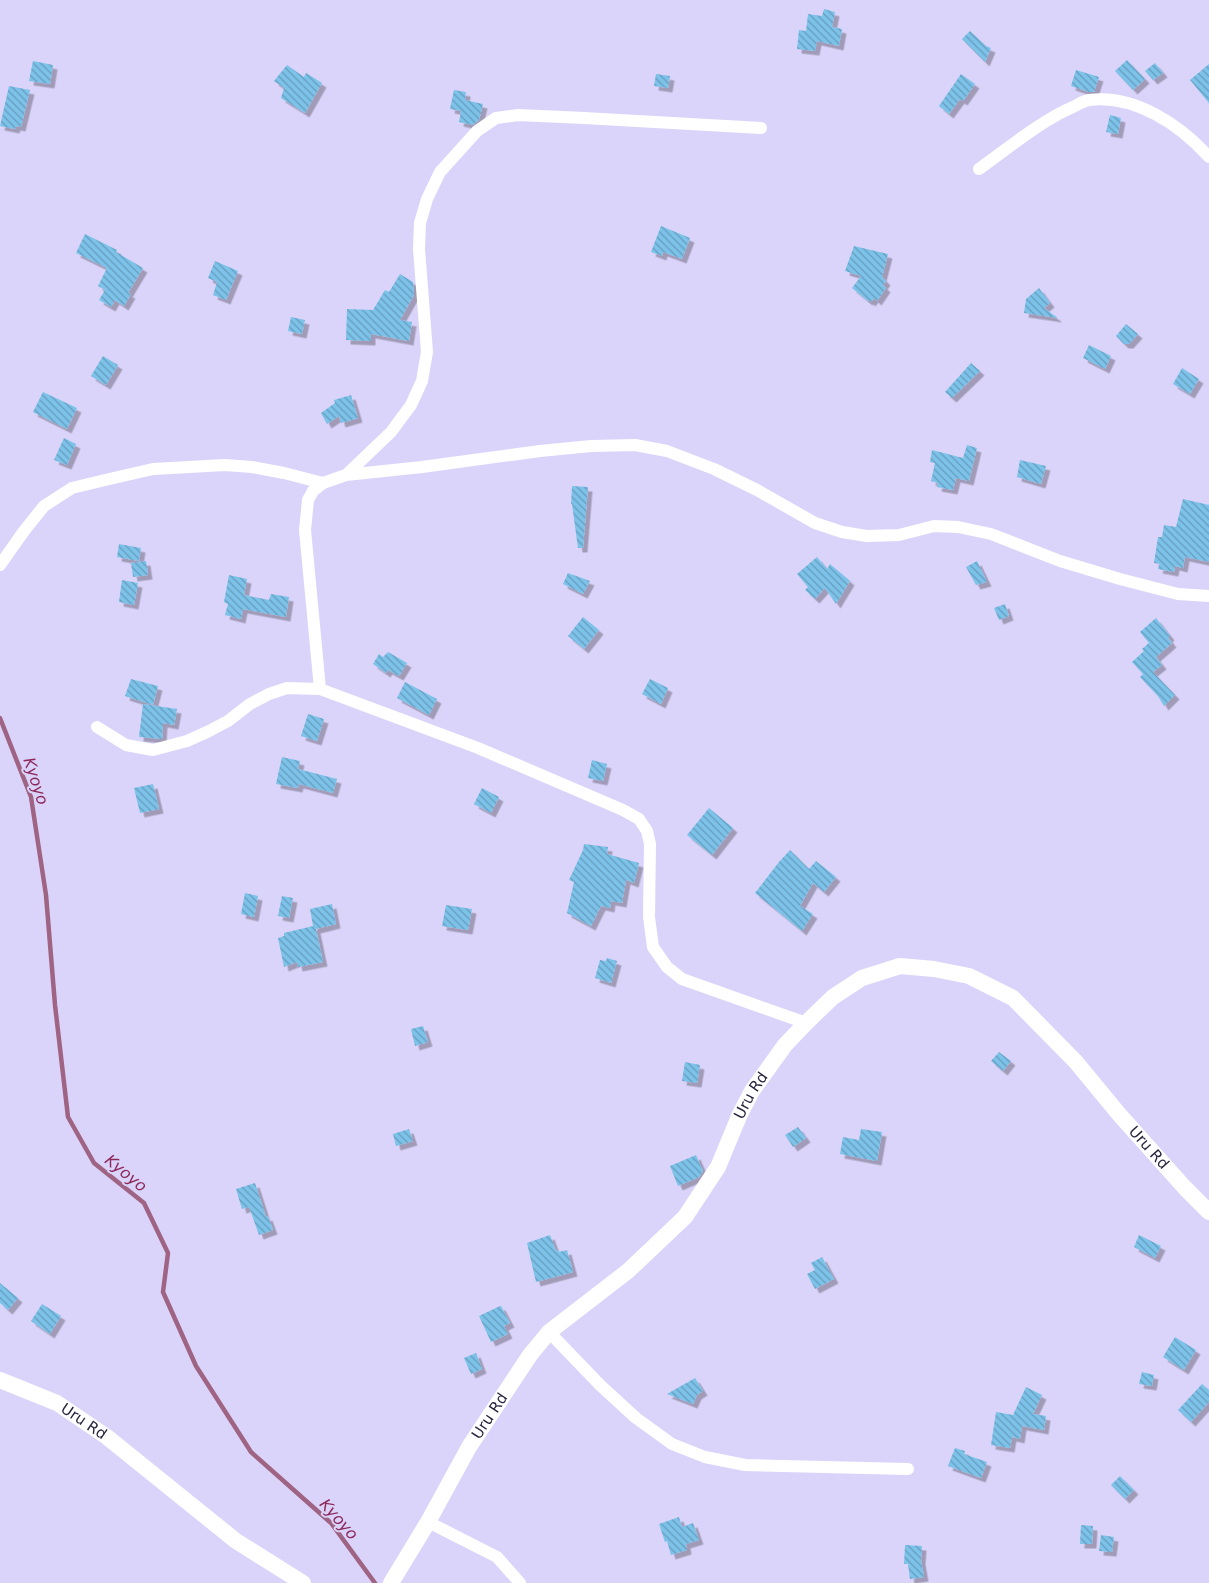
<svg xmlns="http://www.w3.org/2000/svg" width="1209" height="1583" font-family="'DejaVu Sans',sans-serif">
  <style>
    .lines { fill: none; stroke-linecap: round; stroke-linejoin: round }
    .stream { stroke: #9f6383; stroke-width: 4.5 }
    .building { fill: url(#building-back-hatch); filter: url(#shadow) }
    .minor { stroke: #fff; stroke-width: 12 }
    .tertiary { stroke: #fff; stroke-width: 16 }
    .labels { text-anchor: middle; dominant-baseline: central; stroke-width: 4; stroke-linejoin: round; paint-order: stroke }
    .street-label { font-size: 15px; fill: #29243c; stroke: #dbd4fa }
    .water-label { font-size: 16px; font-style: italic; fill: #8c285a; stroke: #dbd4fa }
  </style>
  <defs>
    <pattern id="building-back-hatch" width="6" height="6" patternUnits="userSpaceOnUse" patternTransform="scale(1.25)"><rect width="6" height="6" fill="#7cc2e9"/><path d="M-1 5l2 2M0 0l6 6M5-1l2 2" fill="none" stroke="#669dbe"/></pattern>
    <filter id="shadow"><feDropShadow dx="4.5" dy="4.5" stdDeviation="0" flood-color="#0004"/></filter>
  </defs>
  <rect width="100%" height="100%" fill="#dbd4fa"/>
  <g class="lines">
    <path class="stream" d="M0 718 31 797 46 895 55 1005 68 1117 94 1163 144 1203 168 1253 163 1292 196 1366 251 1452 331 1523 375 1583"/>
  </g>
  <path class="building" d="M824 9 835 12 832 27 842 29 839 46 817 41 815 51 797 49 799 30 806 31 808 14 822 16Z
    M970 31 986 46 991 48 985 62 962 39Z
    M1127 60 1145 79 1133 90 1115 71Z
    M33 61 53 65 50 84 29 81Z
    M1155 63 1163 73 1153 80 1145 71Z
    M1209 64V103L1190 80Z
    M287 65 304 77 306 73 322 83 305 113 281 98 284 88 274 81Z
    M1076 70 1099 77 1094 92H1089L1071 86Z
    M656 74 670 76 668 88 654 86Z
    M961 74 975 84 963 101 960 99 949 114 939 106Z
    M9 86 30 90 21 127 16 126 15 129 0 126Z
    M454 90 466 92 465 100 483 104 479 120 472 125 459 122 461 111 450 109Z
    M1110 115 1121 118 1118 134 1106 132Z
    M661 226 690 238 682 259 663 252 662 256 651 252Z
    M85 234 117 250 116 252 143 268 128 293 131 294 124 306 115 300 111 307 99 300 105 290 98 286 107 268 76 253Z
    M854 246 888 254 882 277 886 281 883 285 886 288 877 301 874 298 871 302 869 300 868 301 852 288 861 276 845 271Z
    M215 261 238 271 226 300 213 295 217 282 208 278Z
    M400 274 413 282 414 295 400 320 412 322 409 341 371 334V341L346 340 347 309 373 310 385 290 389 292Z
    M1039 288 1050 303 1044 308 1058 318 1024 313 1026 299Z
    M291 317 305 320 302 334 288 331Z
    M1126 324 1138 334 1129 344H1124L1116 336Z
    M1089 345 1111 356 1105 369 1083 358Z
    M103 356 118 365 106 385 91 376Z
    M971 363 980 371 952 398 945 392Z
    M1182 368 1199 379 1190 394 1173 384Z
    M43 392 77 408 67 429 33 412Z
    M351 395 358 418 341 423 339 416 327 424 321 413 335 403 334 400Z
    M64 438 76 444 67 465 54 460Z
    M967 445 977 448 969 481 956 478 953 490 937 487 938 483 931 481 935 463 930 462 932 450 963 458Z
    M1020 460 1046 466 1041 484 1017 477Z
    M572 486 588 487 583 548H578L572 504H571Z
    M1183 499 1209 505V562L1185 557 1183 568 1175 566 1174 572 1158 569 1160 564 1154 563 1158 537H1162L1164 525 1176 527Z
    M119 544 141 548 139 561 117 557Z
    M817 557 827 569 830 564 850 581 836 604 825 588 815 599 805 590 808 587 797 574Z
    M146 561 148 575 133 577 131 563Z
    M977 561 987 582 976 585 966 567Z
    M568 573 590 581 583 594 563 584Z
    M229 575 247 579 244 595 269 600 271 594 289 597 286 617 243 609 241 619 225 615 228 604 224 602Z
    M122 580 138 583 134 605 119 602Z
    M1005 604 1009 616 999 620 994 608Z
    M583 617 599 630 584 649 568 636Z
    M1156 618 1170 636 1168 638 1172 643 1156 657 1162 665 1153 672 1175 695 1164 706 1158 696 1140 677 1143 674 1132 662 1144 651 1142 649 1149 643 1140 632Z
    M388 652 407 663 399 676 388 670 386 673 373 664 379 654 383 657Z
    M131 679 158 686 153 705 125 696Z
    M650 679 668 688 661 704 642 694Z
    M405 682 437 699 429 715 397 698Z
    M143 704 177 709 174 725 163 723 162 739 139 737Z
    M308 714 324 719 317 741 301 736Z
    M282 757 300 761 298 769 337 779 333 793 299 784 298 788 276 784Z
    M592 760 607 764 603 781 588 778Z
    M153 784 159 809 140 813 134 788Z
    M482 788 499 797 491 813 474 804Z
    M709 808 733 828 712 855 687 835Z
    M584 844 608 847 607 854 639 863 634 883 626 880 622 903 611 901 610 908 601 906 591 926 567 913 574 882 569 880 583 850Z
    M790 850 809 869 816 861 836 877 824 892 813 883 800 906 813 914 802 931 755 893 779 862Z
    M245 893 258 896 254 917 241 914Z
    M282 896 293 898 289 918 278 916Z
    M332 904 336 924 316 929 323 962 298 967 297 962 284 967 278 938 284 936V933L313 926 310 909Z
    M446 905 472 909 468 930 442 926Z
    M607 958 617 961 611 983 595 978 600 960 606 961Z
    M423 1026 428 1042 415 1046 411 1029Z
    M999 1052 1011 1061 1003 1071 991 1061Z
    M685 1062 700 1065 697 1083 682 1081Z
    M798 1127 806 1138 793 1147 785 1135Z
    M409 1129 413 1141 396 1146 393 1134Z
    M861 1129 882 1132 877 1161 840 1154 843 1137 859 1140Z
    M696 1155 703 1171 699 1177 678 1186 670 1166Z
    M255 1183 266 1217 268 1216 273 1230 259 1235 249 1207 242 1209 236 1189Z
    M550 1235 556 1251 559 1250V1252L567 1250 573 1272 536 1282 527 1243Z
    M1139 1235 1161 1246 1155 1258 1134 1247Z
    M822 1257 834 1279 815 1289 807 1274 815 1270 811 1263Z
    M0 1283 18 1298 8 1310 0 1303Z
    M42 1304 61 1316 50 1334 31 1321Z
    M500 1306H501L510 1323 504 1326 508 1334 491 1342 479 1316Z
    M1175 1337 1196 1350 1184 1370 1163 1357Z
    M476 1353 482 1369 471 1374 464 1358Z
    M1142 1372 1154 1375 1152 1386 1139 1384Z
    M695 1378 703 1391 697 1395 693 1404 667 1394Z
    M1202 1384 1209 1390V1402L1191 1422 1178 1410Z
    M1026 1387 1042 1395 1033 1414 1046 1416 1044 1430 1022 1426 1020 1439 1012 1437 1010 1448 991 1445 996 1412 1013 1415Z
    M955 1448 965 1451 964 1454 987 1462 981 1478 948 1466Z
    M1120 1476 1134 1490 1125 1499 1111 1485Z
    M679 1517 682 1527 693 1523 699 1540 686 1544 687 1550 671 1555 667 1541 665 1542 659 1524Z
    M1081 1525 1093 1526 1092 1544H1080Z
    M1101 1535 1114 1537 1112 1552 1099 1551Z
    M905 1545 922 1546 921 1560 924 1577 910 1579 908 1564H904Z"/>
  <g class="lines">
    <path class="minor" d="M979 169C1010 147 1040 121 1075 106 1079 104 1084 101 1089 100 1135 94 1180 125 1209 157
      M346 475 422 467 540 451 591 446 635 445 667 451 714 469 757 490 815 523 842 532 867 536 899 535 934 526 958 527 991 534 1060 561 1120 579 1178 594 1209 596
      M0 565 24 531 44 506 72 488 105 480 153 469 225 465 252 467 284 473 323 483
      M320 689 305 530 308 500 313 491 323 483 346 475 391 432 411 405 422 381 427 352 419 249 420 223 427 199 440 172 477 131 496 118 518 115 584 118 761 128
      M97 727 126 745 153 750 187 741 207 732 228 721 250 704 269 694 287 688 320 689 478 748 623 810 639 819 647 831 650 844 649 917 653 947 667 967 682 979 806 1023
      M549 1332 600 1385 636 1418 672 1444 705 1457 745 1465 908 1469
      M428 1522 497 1557 520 1583"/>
    <g class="tertiary">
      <path id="s1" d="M0 1380 57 1403 107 1437 236 1541 303 1583"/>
      <path id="s2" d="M391 1583 428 1522 469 1447 530 1355 549 1332 628 1271 685 1217 718 1167 740 1114 752 1091 785 1045 806 1023 833 997 862 978 900 966 934 969 969 976 1013 998 1076 1062 1118 1113 1185 1188 1209 1212"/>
    </g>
  </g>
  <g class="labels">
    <g class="street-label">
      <text stroke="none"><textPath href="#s2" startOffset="614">Uru Rd</textPath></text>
      <text stroke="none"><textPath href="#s2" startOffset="1139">Uru Rd</textPath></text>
      <text stroke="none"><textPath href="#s2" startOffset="194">Uru Rd</textPath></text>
      <text stroke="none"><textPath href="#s1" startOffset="94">Uru Rd</textPath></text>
    </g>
    <g class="water-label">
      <text transform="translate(36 781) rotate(72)">Kyoyo</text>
      <text transform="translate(126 1173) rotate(39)">Kyoyo</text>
      <text transform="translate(339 1519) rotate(48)">Kyoyo</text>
    </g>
  </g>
</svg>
